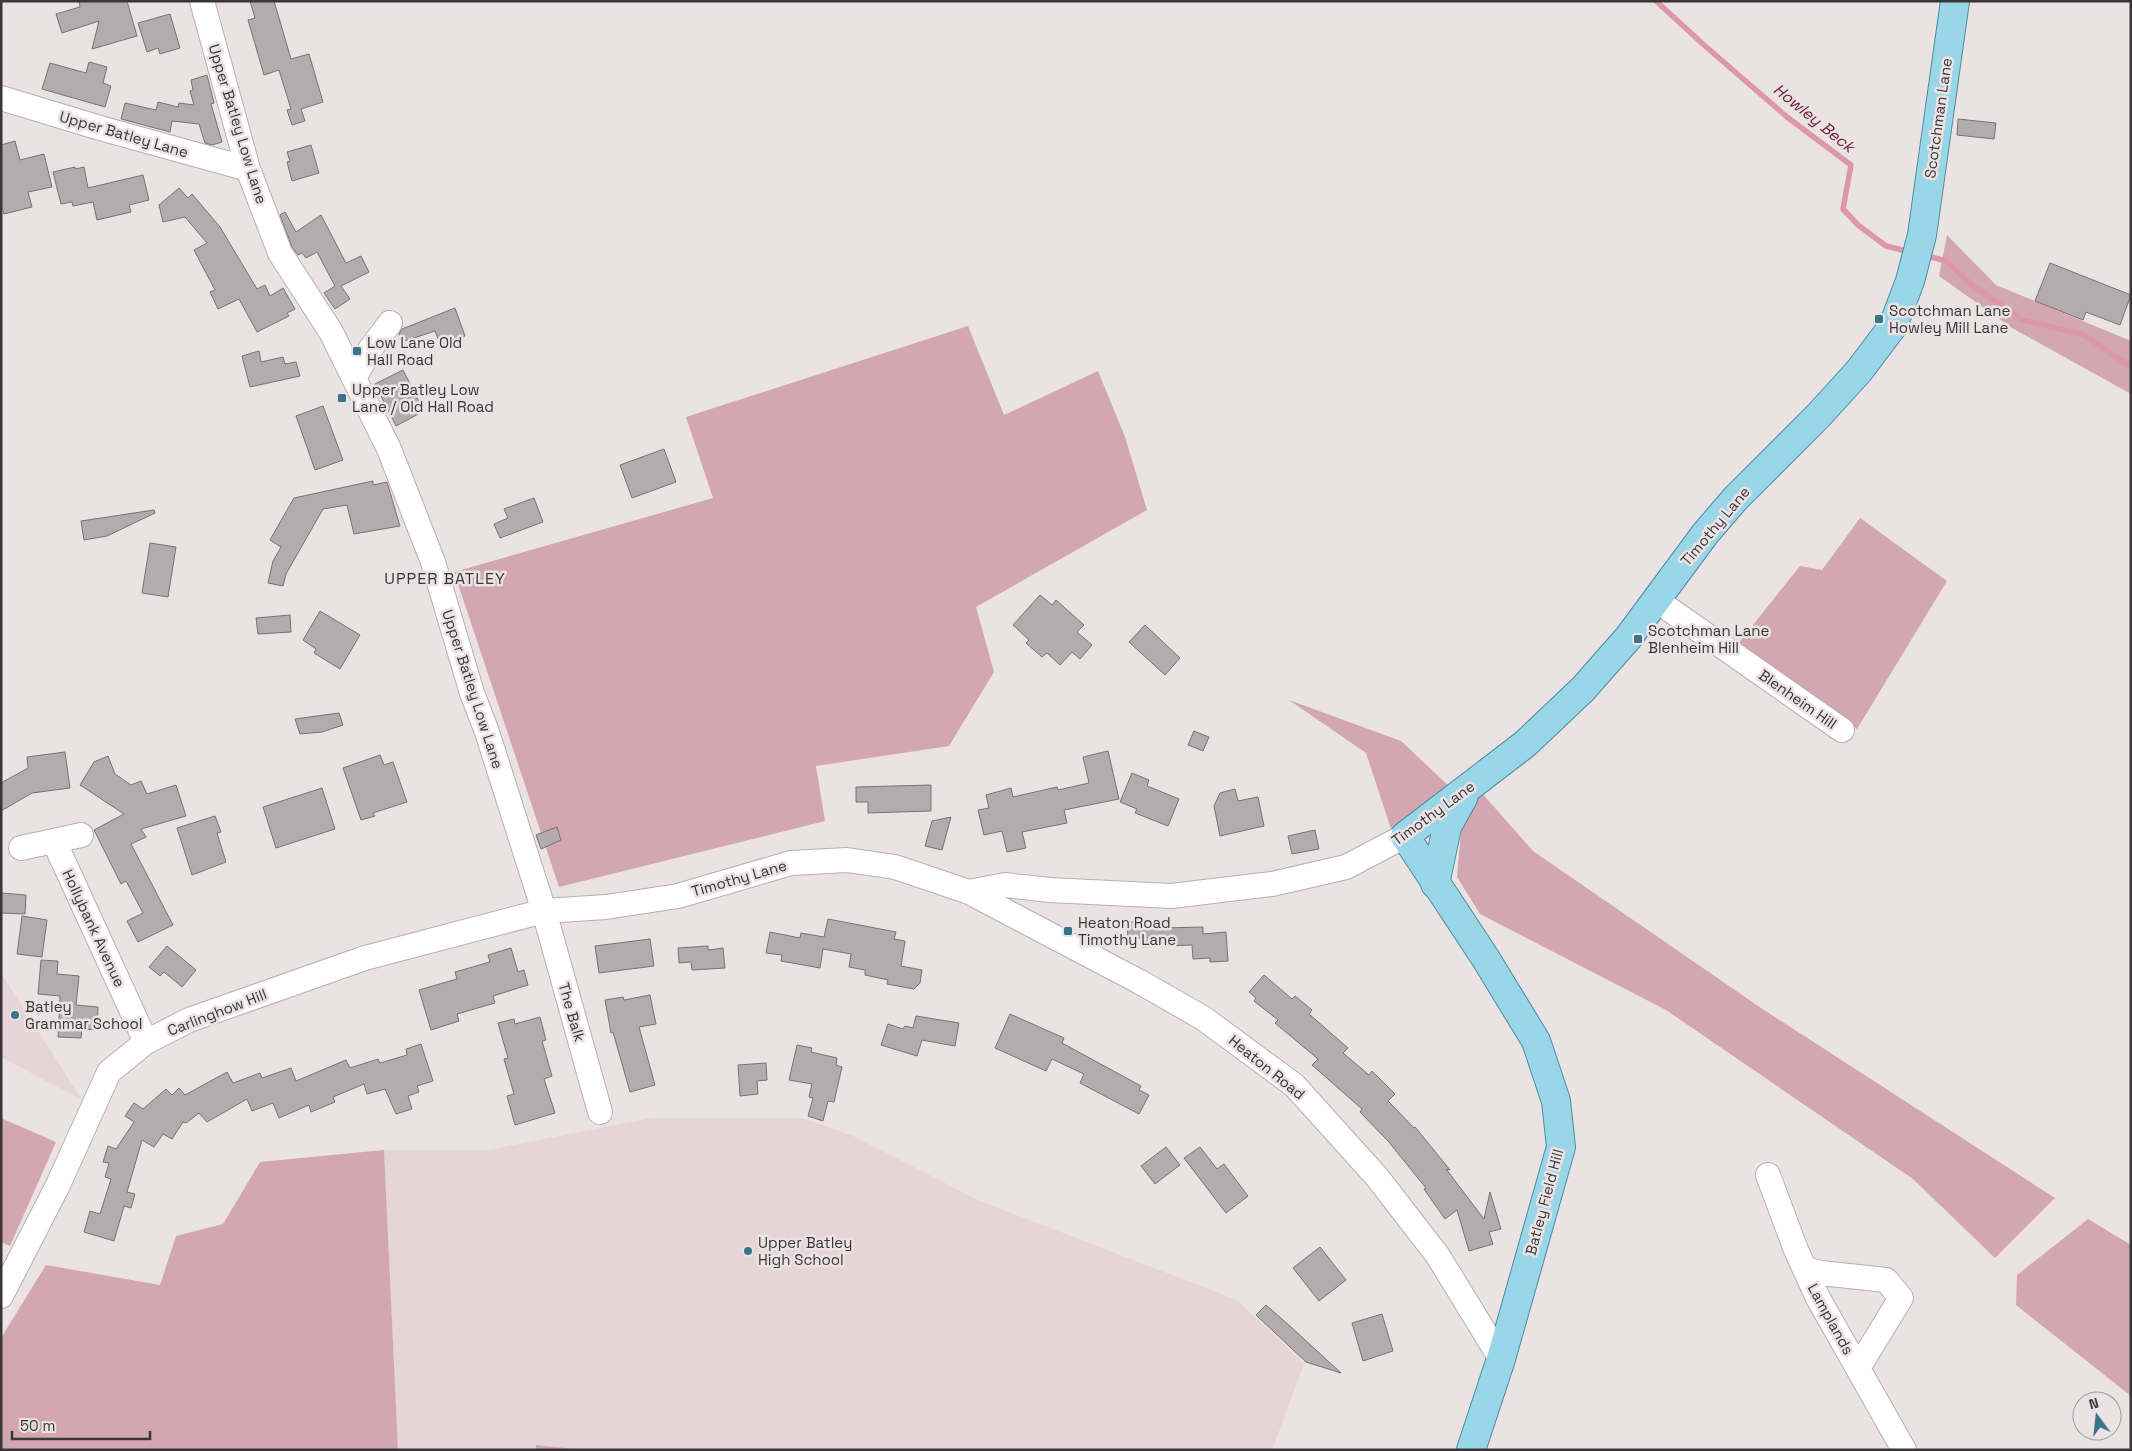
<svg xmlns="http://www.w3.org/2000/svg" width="2132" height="1451" font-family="'Space Grotesk',sans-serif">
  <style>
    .built { fill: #e5d4d8 }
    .green { fill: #d3a7b1 }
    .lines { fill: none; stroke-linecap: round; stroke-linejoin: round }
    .stream { stroke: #dc97a8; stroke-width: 5.5 }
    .building { fill: #b3abad; stroke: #797273 }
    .minor-casing { stroke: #b7afb1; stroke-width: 26 }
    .major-casing { stroke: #4b8c9f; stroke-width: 30 }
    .minor { stroke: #fff; stroke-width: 24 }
    .major { stroke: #99d6e7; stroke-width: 28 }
    .poi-dot { fill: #357689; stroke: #ebe2e4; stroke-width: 2 }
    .labels { text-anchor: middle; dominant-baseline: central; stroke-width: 5; stroke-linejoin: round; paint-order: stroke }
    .street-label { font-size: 15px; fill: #393637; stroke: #ebe2e4 }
    .poi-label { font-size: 15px; fill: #393637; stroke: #ebe2e4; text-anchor: start }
    .water-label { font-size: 16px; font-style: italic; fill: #6d1d39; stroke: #ebe2e4 }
    .neighbourhood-label { font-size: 16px; letter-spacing: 1px; fill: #393637; stroke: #ebe2e4 }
  </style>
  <rect width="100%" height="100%" fill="#ebe2e4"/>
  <path class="built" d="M1 973 82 1100 1 1057Z
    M652 1118H802L853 1136 980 1201 1237 1300 1304 1364 1272 1450H398L384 1150H488Z"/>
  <path class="green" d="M1947 235 1996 285 2131 341V394L2012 328 1939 276Z
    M968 326 1004 415 1098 371 1125 437 1147 510 976 607 994 672 949 746 816 766 825 821 559 887 454 572 713 498 686 417Z
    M1860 518 1947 581 1857 729 1737 645 1800 566 1822 570Z
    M1289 700 1401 741 1450 787 1392 832 1366 753Z
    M1480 791 1533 851 1761 1008 2055 1198 1995 1258 1913 1179 1666 1010 1480 914 1457 877 1461 831Z
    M1 1118 56 1142 10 1246 1 1242Z
    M384 1150 398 1450H1V1338L46 1265 160 1285 176 1236 223 1224 260 1162Z
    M2088 1219 2131 1245V1396L2016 1305 2017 1275Z
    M536 1445 584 1450H536Z"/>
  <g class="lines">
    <path class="stream" d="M1656 1 1704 45 1787 117 1851 165 1843 209 1858 225 1886 246 1910 252
      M1924 255 1946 261 1972 285 2022 320 2084 335 2131 367"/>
  </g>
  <path class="building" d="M79 1H127L137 36 92 49 99 21 62 33 56 14 80 7Z
    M250 1H274L291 59 309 54 323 102 301 109 305 121 292 125 287 110 291 109 279 70 264 75 248 20 255 18Z
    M170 14 180 48 160 54 158 48 147 52 138 23Z
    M89 62 107 67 103 83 111 86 105 107 42 89 50 63 86 73Z
    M207 75 214 103 211 104 222 142 212 145 205 143 199 124 172 121 170 132 121 119 125 103 156 110 158 102 178 107 179 103 194 105 190 91 193 90 191 80Z
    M1958 119 1996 123 1994 139 1957 135Z
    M15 141 20 160 44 154 52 187 28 192 32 207 4 214 1 204V145Z
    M311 145 319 173 292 181 287 162 290 161 287 152Z
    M75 167V169L84 167 88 188 143 175 149 200 129 205 131 212 97 220 93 202 73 206 72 202 61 204 53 172Z
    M179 188 188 198 192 194 220 227 257 289 265 285 270 296 283 288 295 309 287 313 289 316 257 332 239 299 218 309 210 292 215 290 194 250 207 243 185 217 163 222 159 205Z
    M285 212 296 232 321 215 346 263 361 256 369 272 341 286 350 299 335 309 324 293 335 286 317 252 306 258 302 253 298 255 292 247 280 215Z
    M2050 263 2131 295 2120 325 2086 312 2083 320 2035 301Z
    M455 308 465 336 441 346 435 331 402 342 399 334 402 329Z
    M259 351 261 362 283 357 285 364 296 362 300 376 250 387 242 356Z
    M403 370 424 411 396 426 375 384Z
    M323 406 343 460 315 470 296 416Z
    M664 449 676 482 632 498 620 465Z
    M373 481V485L387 482 400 526 354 534 347 505 323 509 286 574 283 586 268 583 273 561 281 547 270 540 294 498Z
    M534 498 543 522 500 538 494 524 508 518 504 509Z
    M154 510 155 513 107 536 84 540 81 521Z
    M150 543 176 547 168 597 142 593Z
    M1040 595 1052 605 1056 600 1084 625 1077 632 1092 645 1080 659 1072 652 1060 665 1047 653 1042 657 1026 643 1029 640 1013 625Z
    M320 611 360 635 340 669 314 653 316 649 303 640Z
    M290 615 291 632 258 634 256 618Z
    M1145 625 1180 658 1165 675 1129 642Z
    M339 713 343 725 322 732 300 734 295 719Z
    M1194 731 1209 737 1203 751 1188 745Z
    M1108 751 1119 799 1064 810 1067 823 1022 832 1026 848 1007 852 1002 831 984 835 978 810 989 808 986 795 1011 788 1013 797 1057 787 1058 790 1089 783 1083 757Z
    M65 752 70 788 32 793 1 811V783L28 768 27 757Z
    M380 755 384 765 393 762 407 802 373 813 375 816 361 820 343 768Z
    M108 756 115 774 131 785 141 781 147 794 176 785 186 816 141 829 146 837 131 844 173 925 138 942 127 921 143 913 126 881 121 884 94 830 124 814 80 785 94 762Z
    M1132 773 1149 780 1147 786 1179 799 1168 826 1135 813 1137 809 1120 802Z
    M931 785V811L868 813V802H856V787Z
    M322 788 335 829 276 848 263 807Z
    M1235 789 1238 801 1258 797 1264 826 1220 836 1214 806 1220 793Z
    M215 816 221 832 217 833 226 862 192 875 177 828Z
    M951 817 942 850 925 846 932 821Z
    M557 827 561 840 541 849 536 835Z
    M1315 830 1319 849 1292 854 1288 836Z
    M1 893 26 895 25 914 1 913Z
    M22 916 47 920 42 957 17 954Z
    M828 919 896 932 894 939 905 941 901 966 922 970 920 983 914 989 887 984 888 980 865 975V970L849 967 851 954 823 949 820 968 781 961 782 955 766 953 770 932 800 938 801 933 824 937Z
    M1162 920V928L1203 927V934L1226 932 1228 961 1210 962V958L1193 959 1192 945 1142 947V938L1128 939 1127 922Z
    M650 939 654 966 599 973 595 946Z
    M167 946 196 970 182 987 164 972 160 976 149 967Z
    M708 946V950L723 948 725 968 692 970 691 962 679 963 678 948Z
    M511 948 518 972 524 970 528 985 493 996 495 1003 457 1014 459 1021 431 1030 419 990 457 979 455 972 490 962 488 955Z
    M41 960 58 961 57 974 79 976 76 1005 98 1007 97 1030 82 1029 81 1038 58 1037 60 996 38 994Z
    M1264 975 1292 999 1295 996 1312 1010 1309 1014 1348 1048 1343 1053 1369 1075 1372 1071 1395 1094 1388 1101 1414 1128 1415 1127 1450 1170 1446 1169 1484 1219 1490 1192 1501 1229 1489 1232 1493 1244 1469 1251 1457 1210 1445 1219 1424 1189 1426 1188 1388 1141 1360 1112 1362 1109 1312 1065 1318 1059 1275 1023 1278 1020 1254 1001 1256 998 1249 992Z
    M650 995 656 1024 639 1027 655 1085 630 1092 613 1032 611 1033 605 1000 623 997 624 1000Z
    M1010 1014 1064 1038 1062 1043 1141 1086 1139 1090 1149 1095 1139 1114 1080 1083 1084 1074 1052 1059 1046 1071 995 1048Z
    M916 1016 959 1023 955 1046 922 1040 917 1056 881 1045 888 1024 903 1029 905 1026 913 1028Z
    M540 1017 546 1040 542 1041 552 1076 544 1079 555 1113 515 1125 507 1096 514 1094 504 1059 508 1058 498 1023 514 1019 515 1024Z
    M421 1044 433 1081 417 1086 419 1092 408 1096 412 1109 396 1114 385 1089 367 1094 364 1084 333 1097 335 1102 311 1112 309 1105 279 1118 273 1103 252 1111 247 1099 207 1122 199 1113 186 1123 183 1122 172 1139 163 1134 154 1147 142 1140 127 1192 135 1194 131 1208 124 1206 114 1241 84 1232 90 1211 100 1214 111 1179 105 1177 109 1163 103 1162 108 1146 116 1149 134 1122 125 1116 134 1103 143 1109 166 1089 172 1095 179 1088 185 1095 227 1072 233 1083 260 1073 262 1078 291 1068 296 1081 346 1060 350 1068 378 1059 380 1063 407 1055 406 1049Z
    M797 1045 812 1048 811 1052 837 1058 836 1065 842 1067 834 1102 828 1101 823 1121 808 1116 813 1098 809 1097 812 1084 789 1080Z
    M766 1063 767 1080 757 1081 758 1094 740 1096 738 1065Z
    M1166 1147 1180 1165 1155 1184 1141 1166Z
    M1200 1147 1217 1169 1224 1164 1248 1196 1226 1213 1184 1158Z
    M1320 1247 1346 1280 1319 1301 1293 1268Z
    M1266 1305 1291 1327 1341 1373 1306 1362 1256 1315Z
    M1382 1314 1393 1351 1363 1361 1352 1323Z"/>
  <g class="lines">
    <defs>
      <path id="minor" d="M202 1 248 169 280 253 331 332 389 449 433 562 472 693 487 732 544 911 600 1112
        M1 98 100 128 248 169
        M354 378 371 348 390 323
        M1656 600 1842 730
        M81 835 54 841 146 1042
        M21 848 54 841
        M969 892 1140 982 1203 1018 1294 1085 1377 1177 1438 1256 1501 1359
        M1768 1175 1796 1250 1818 1298 1904 1450
        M1805 1269 1821 1273 1886 1280 1901 1298 1858 1368
        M1 1296 58 1185 109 1072 146 1042 189 1020 365 958 544 911 606 907 678 896 791 863 847 860 895 867 969 892 1005 885 1050 890 1171 896 1272 884 1346 867 1405 836"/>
      <path id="major" d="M1435 884 1447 827 1464 796
        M1471 1450 1501 1359 1561 1147 1556 1101 1536 1041 1486 959 1405 836 1525 744 1583 689 1628 638 1705 534 1735 499 1819 415 1859 371 1893 326 1910 281 1922 235 1955 1"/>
    </defs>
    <use href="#minor" class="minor-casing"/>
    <use href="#major" class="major-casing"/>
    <use href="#minor" class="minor"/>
    <use href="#major" class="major"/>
  </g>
  <g class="poi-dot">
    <rect x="1874" y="314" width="10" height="10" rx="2.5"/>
    <rect x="352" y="346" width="10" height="10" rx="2.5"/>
    <rect x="337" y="393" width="10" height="10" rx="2.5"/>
    <rect x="1633" y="634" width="10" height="10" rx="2.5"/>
    <rect x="1063" y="926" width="10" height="10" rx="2.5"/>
    <circle cx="15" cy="1015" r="5"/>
    <circle cx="748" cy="1251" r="5"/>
  </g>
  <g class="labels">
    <g class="street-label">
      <text transform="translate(1938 118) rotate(-82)">Scotchman Lane</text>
      <text transform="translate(238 124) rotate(73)">Upper Batley Low Lane</text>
      <text transform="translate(124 134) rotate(16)">Upper Batley Lane</text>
      <text transform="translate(1715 526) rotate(-50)">Timothy Lane</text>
      <text transform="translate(473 689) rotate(72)">Upper Batley Low Lane</text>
      <text transform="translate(1798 699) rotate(35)">Blenheim Hill</text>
      <text transform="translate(1433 813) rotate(-36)">Timothy Lane</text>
      <text transform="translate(739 878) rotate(-16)">Timothy Lane</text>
      <text transform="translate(94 928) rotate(65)">Hollybank Avenue</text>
      <text transform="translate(217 1012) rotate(-21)">Carlinghow Hill</text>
      <text transform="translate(572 1012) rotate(74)">The Balk</text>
      <text transform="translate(1267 1067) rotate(39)">Heaton Road</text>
      <text transform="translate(1544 1202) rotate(-75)">Batley Field Hill</text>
      <text transform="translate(1831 1319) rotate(61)">Lamplands</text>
    </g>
    <g class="poi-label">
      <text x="1889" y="310">Scotchman Lane<tspan x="1889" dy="17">Howley Mill Lane</tspan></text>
      <text x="367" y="342">Low Lane Old<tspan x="367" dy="17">Hall Road</tspan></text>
      <text x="352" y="389">Upper Batley Low<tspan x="352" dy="17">Lane / Old Hall Road</tspan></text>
      <text x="1648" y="630">Scotchman Lane<tspan x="1648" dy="17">Blenheim Hill</tspan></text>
      <text x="1078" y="922">Heaton Road<tspan x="1078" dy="17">Timothy Lane</tspan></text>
      <text x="25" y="1006">Batley<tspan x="25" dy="17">Grammar School</tspan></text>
      <text x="758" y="1242">Upper Batley<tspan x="758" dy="17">High School</tspan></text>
    </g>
    <g class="water-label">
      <text transform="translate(1814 118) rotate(39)">Howley Beck</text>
    </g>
    <g class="neighbourhood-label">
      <text x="445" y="578">UPPER BATLEY</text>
    </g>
  </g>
  <rect width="2132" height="1451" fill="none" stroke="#393637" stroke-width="5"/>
  <g transform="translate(2097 1416) rotate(345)"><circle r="24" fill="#ebe2e4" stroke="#a49d9f"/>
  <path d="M0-4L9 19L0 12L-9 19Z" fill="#357689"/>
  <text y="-8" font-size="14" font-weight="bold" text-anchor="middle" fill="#393637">N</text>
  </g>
  <path d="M12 1431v8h138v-8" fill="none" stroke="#393637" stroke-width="2.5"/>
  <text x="20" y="1431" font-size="15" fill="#393637" stroke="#ebe2e4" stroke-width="4" paint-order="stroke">50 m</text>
</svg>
